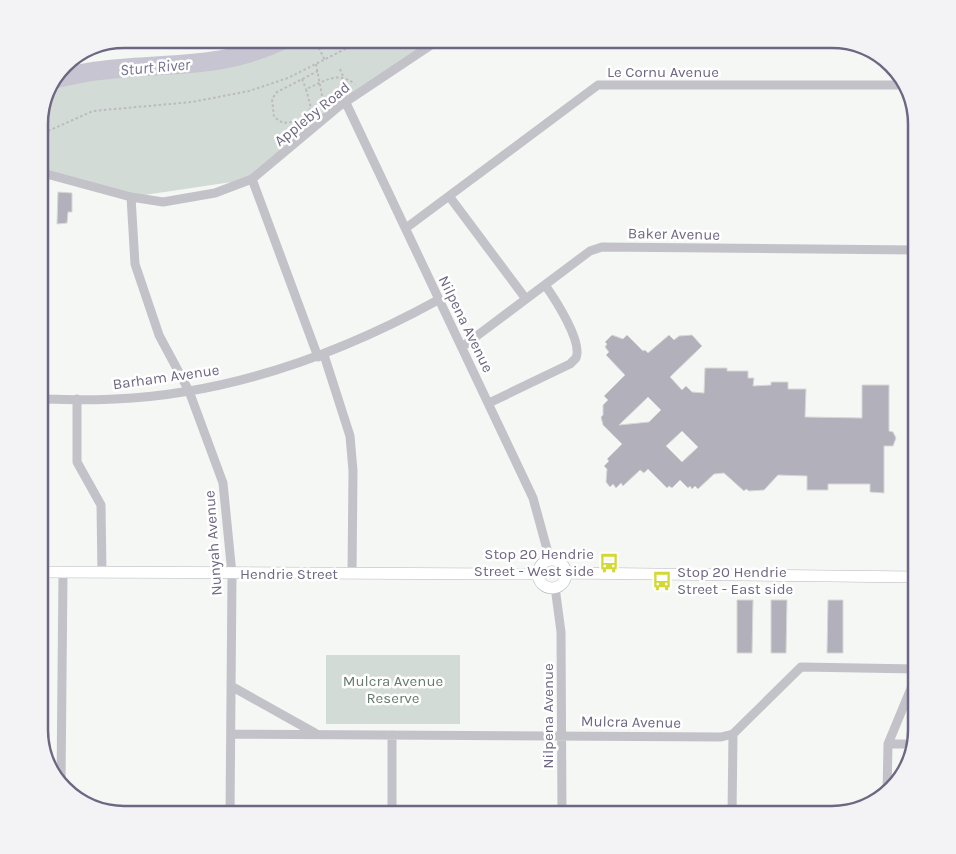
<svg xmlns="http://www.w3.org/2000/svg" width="956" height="854" font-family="Karla,sans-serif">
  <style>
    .park { fill: #d3dbd7 }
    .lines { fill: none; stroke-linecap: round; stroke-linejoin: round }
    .river { stroke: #c7c5d1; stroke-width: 19 }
    .building { fill: #b2b0bb; stroke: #d7d8d6; fill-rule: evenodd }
    .secondary-casing { stroke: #b9b7bf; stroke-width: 12 }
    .path { stroke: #bbbabf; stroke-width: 2; stroke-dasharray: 2.5 2.5; stroke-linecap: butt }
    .street { stroke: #c4c2c9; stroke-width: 9 }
    .secondary { stroke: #fff; stroke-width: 11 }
    .labels { text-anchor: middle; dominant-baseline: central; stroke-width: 5; stroke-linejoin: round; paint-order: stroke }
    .street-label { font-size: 15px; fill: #6e6783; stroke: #fff }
    .poi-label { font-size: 15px; fill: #6e6783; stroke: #fff; text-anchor: end }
    .park-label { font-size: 15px; fill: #667a72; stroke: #fff }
    .water-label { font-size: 16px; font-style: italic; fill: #757393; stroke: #fff }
    .rim { fill: none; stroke: #6e6783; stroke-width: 2.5 }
  </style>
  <rect width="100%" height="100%" fill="#f4f7f4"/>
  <path class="park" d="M285 39H431L338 107 252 179 131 197 39 175C39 146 33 105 52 80 64 77 77 74 89 72 159 61 219 72 285 39Z
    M326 655H460V724H326Z"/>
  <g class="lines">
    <path class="river" d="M52 80C64 77 77 74 89 72 159 61 219 72 285 39"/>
  </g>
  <path class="building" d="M58 192 72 193V212H68L67 223 57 224Z
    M612 335 623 339 627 335 643 351 645 350 648 353 669 335 674 340 679 336 692 335 702 346 670 377 682 390 686 386 692 392 704 393 705 368H727V371H748V378H754L753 386 771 385V382H788V389H806L805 417 862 418V385H889V431L893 432 896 438 893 446H884V493L870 492V484H828V490H807V476L778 475 764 490 749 491 746 489 744 491 724 473 714 474 698 489 695 486 692 489 690 486 688 488 680 480 672 488 669 486 667 488 648 469 644 473 640 470 623 486 621 483 616 488 613 484 610 487 606 482 607 469 604 466 609 461 607 459 622 444 603 425 601 417 603 415V405L608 400 604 396 625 375 606 355 609 352 605 347 607 344 605 342ZM648 397 661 410 649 422 619 425ZM682 431 698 447 682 462 666 446Z
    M737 600H753L752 653H737Z
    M771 600H787L786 653H771Z
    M828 600H843V653H827Z"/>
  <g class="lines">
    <defs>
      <path id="secondary" d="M538 574a14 14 0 1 1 28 0a14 14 0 1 1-28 0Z
        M39 572 538 574
        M566 573 917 577"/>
    </defs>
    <use href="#secondary" class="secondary-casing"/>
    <path class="path" d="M314 39 325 60
      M316 64 324 106
      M340 69 343 76
      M318 71 277 92 272 99 274 117 283 123 301 121 311 108 306 89C324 82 337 70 355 84
      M302 79 306 89
      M39 135 93 111 192 102 249 91 288 78 365 39"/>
    <path class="street" d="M346 103 533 498 550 560
      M39 172 131 197 163 202 215 193 252 179 338 107 440 39
      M252 179 318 357
      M449 196 526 299
      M131 197 135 264 159 335 189 391 223 483 232 574 230 815
      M406 228 598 85H907
      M462 347 590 251 602 247 917 250
      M324 355 350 436 353 471 352 574
      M39 399C64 399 90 401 115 399 230 394 338 355 438 300
      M77 399V462L101 505 102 573
      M489 403 570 364 576 358C583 342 555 299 545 285
      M555 587 561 632 562 815
      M231 686 315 733
      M231 734 721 737 733 734 801 667 917 669
      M888 744H913
      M61 785 63 573
      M887 794 888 744 917 674
      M392 815V735
      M732 815 733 734"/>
    <use href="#secondary" class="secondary"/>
  </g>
  <defs>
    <symbol id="bus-bare" viewBox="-9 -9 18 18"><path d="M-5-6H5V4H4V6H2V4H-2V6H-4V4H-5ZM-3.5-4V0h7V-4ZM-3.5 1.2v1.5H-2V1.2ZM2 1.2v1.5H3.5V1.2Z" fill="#d4d832" stroke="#fff" stroke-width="2.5" paint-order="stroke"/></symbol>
  </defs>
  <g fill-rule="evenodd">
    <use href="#bus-bare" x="595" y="549" width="28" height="28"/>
    <use href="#bus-bare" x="648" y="567" width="28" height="28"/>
  </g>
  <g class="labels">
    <g class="street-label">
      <text x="663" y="72">Le Cornu Avenue</text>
      <text transform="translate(312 114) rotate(-39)">Appleby Road</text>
      <text transform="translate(674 234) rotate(1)">Baker Avenue</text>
      <text transform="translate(466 324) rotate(64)">Nilpena Avenue</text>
      <text transform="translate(166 377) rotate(-8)">Barham Avenue</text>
      <text transform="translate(213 543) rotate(-94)">Nunyah Avenue</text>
      <text x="289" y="574">Hendrie Street</text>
      <text transform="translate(548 716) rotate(-90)">Nilpena Avenue</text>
      <text transform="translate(631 722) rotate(1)">Mulcra Avenue</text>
    </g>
    <g class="poi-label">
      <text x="594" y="554">Stop 20 Hendrie<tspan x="594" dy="17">Street - West side</tspan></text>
      <text x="677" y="572" text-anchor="start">Stop 20 Hendrie<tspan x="677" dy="17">Street - East side</tspan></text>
    </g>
    <g class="park-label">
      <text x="393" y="681">Mulcra Avenue<tspan x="393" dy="17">Reserve</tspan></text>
    </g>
    <g class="water-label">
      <text transform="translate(155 67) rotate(-5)">Sturt River</text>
    </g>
  </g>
  <path d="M0 0H956V854H0ZM124 48H832A76 76 0 0 1 908 124V730A76 76 0 0 1 832 806H124A76 76 0 0 1 48 730V124A76 76 0 0 1 124 48Z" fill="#f3f3f5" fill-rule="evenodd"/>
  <path class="rim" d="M124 48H832A76 76 0 0 1 908 124V730A76 76 0 0 1 832 806H124A76 76 0 0 1 48 730V124A76 76 0 0 1 124 48Z"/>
</svg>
